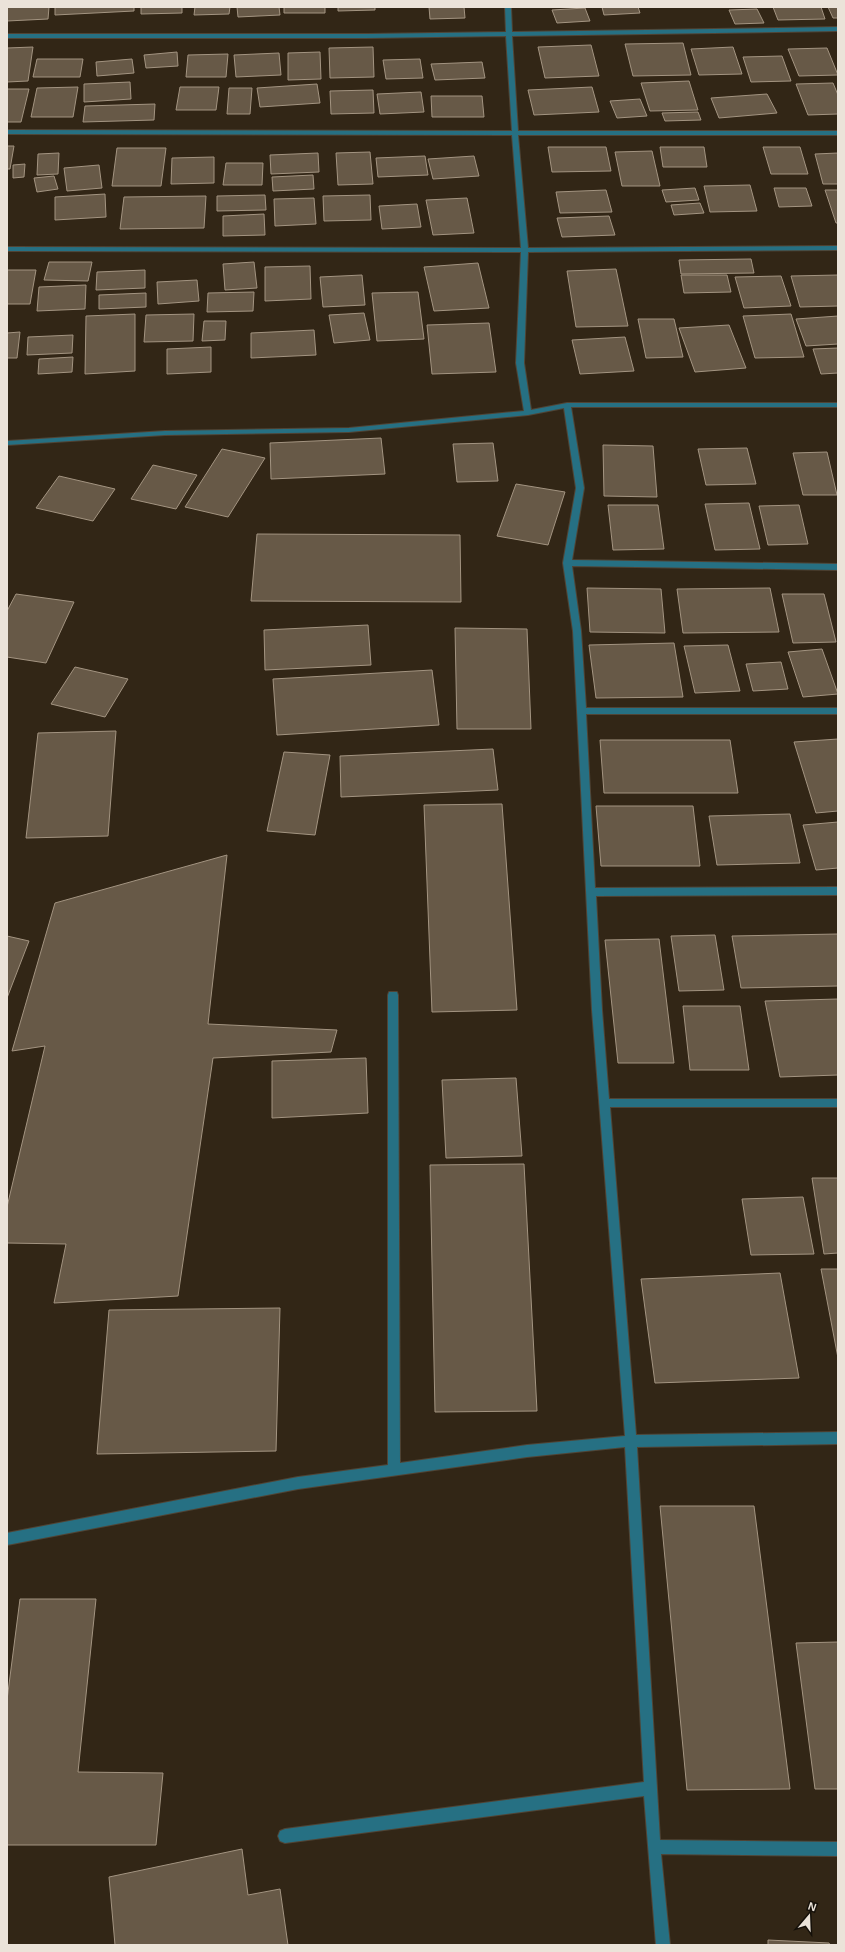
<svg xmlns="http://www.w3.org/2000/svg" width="845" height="1952" font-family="Helvetica,sans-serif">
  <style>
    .building { fill: #675947; stroke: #a39481 }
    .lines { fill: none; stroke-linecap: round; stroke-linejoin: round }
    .minor-casing { stroke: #504435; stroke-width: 2 }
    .minor { fill: #267083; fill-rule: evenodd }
  </style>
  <rect width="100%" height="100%" fill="#322616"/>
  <path class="building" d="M7 7H49L48 19 7 21Z
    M55 7H134V11L55 15Z
    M141 7H182V13L141 14Z
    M195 7H230L229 14 194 15Z
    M237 7H279L280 15 238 17Z
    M284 7H325V13H284Z
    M338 7H375V10L338 11Z
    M429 7H464L465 18 430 19Z
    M602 7H638L640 13 604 15Z
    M773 7H821L825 19 778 20Z
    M828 7H838V18H833Z
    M585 8 590 21 557 23 552 10Z
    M757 9 764 23 735 24 729 10Z
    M683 43 691 75 633 76 625 44Z
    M591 45 599 76 545 78 538 47Z
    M33 47 28 81 7 82V48Z
    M373 47 374 77 330 78 329 48Z
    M733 47 742 74 699 75 691 49Z
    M827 48 838 75 799 76 788 49Z
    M177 52 178 66 146 68 144 55Z
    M320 52 321 79 288 80V53Z
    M279 53 281 75 236 77 234 55Z
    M228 54 226 77H186L188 55Z
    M782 56 791 81 751 82 743 57Z
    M37 59H83L80 77H33Z
    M132 59 134 73 97 76 96 62Z
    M420 59 423 78 386 79 383 60Z
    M482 62 485 78 435 80 431 64Z
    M689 81 698 110 650 111 641 83Z
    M130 82 131 99 84 102V84Z
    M833 83 838 95V114L808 115 796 84Z
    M317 84 320 103 260 107 257 88Z
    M78 87 73 117H31L37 88Z
    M180 87H219L216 110H176Z
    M592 87 599 112 534 115 528 90Z
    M229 88H252L250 114H227Z
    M7 89H29L21 122H7Z
    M373 90 374 113 331 114 330 91Z
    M421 92 424 112 380 114 377 94Z
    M767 94 777 113 719 118 711 98Z
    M431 96H482L484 117H432Z
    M640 99 647 116 617 118 610 101Z
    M155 104 154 120 83 122 85 106Z
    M698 112 701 120 665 121 662 113Z
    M7 146H14L10 169H7Z
    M548 147H606L611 171 552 172Z
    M660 147H704L707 167H663Z
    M763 147H800L808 174H771Z
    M117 148H166L161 186H112Z
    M652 151 660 186H622L615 152Z
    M370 152 373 184 338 185 336 153Z
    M59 153 58 174 37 175 38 154Z
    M318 153 319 172 271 174 270 155Z
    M838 153V184H823L815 154Z
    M425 156 428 175 378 177 376 158Z
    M474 156 479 176 433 179 428 159Z
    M214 157V183L171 184 172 158Z
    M226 163H263L262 185H223Z
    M25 164 24 177 13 178V165Z
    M99 165 102 188 67 191 64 168Z
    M313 175 314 189 273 191 272 177Z
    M54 176 58 189 37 192 34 178Z
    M750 185 757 211 710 212 704 186Z
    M695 188 699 200 666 202 662 190Z
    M774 188H806L812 206 779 207Z
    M606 190 612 212 560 213 556 192Z
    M825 190H838V223H836Z
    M105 194 106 217 55 220V197Z
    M265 195 266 210 217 211V196Z
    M370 195 371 220 324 221 323 196Z
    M206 196 204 228 120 229 124 197Z
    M314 198 316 224 275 226 274 199Z
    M467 198 474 233 433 235 426 200Z
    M700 203 704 213 674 215 671 205Z
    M417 204 421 227 382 229 379 206Z
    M264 214 265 235 223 236V216Z
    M609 216 615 235 562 237 557 218Z
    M751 259 754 273 681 274 679 260Z
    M49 262H92L88 281 44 280Z
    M254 262 257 288 225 290 223 264Z
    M478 263 489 308 434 311 424 267Z
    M310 266 311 299 265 301V267Z
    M616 269 628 326 576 327 567 271Z
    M7 270H36L30 304H7Z
    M145 270V288L96 290 97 272Z
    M362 275 365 305 323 307 320 277Z
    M681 275H727L731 292 684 293Z
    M838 275V306L800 307 791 276Z
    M781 276 791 306 744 308 735 277Z
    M197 280 199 301 158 304 157 282Z
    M86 285 85 309 37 311 39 287Z
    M254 292 253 311 207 312 208 293Z
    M418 292 424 339 377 341 372 293Z
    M146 293V307L99 309V295Z
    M364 313 370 340 334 343 329 315Z
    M135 314V371L85 374 86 316Z
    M194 314 193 341 144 342 146 315Z
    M791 314 804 357 755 358 743 316Z
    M838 316V344L806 346 796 319Z
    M638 319H674L683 357 646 358Z
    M204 321H226L225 340 202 341Z
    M489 323 496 372 432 374 427 325Z
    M729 325 746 368 695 372 679 328Z
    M314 330 316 355 251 358V333Z
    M20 332 17 358H7V333Z
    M73 335 72 353 27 355 28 337Z
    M625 337 634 371 580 374 572 340Z
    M211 347V372L167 374V349Z
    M838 348V373L821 374 813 349Z
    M73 357 72 372 38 374 39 359Z
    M381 438 385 474 271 479 270 443Z
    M493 443 498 481 457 482 453 444Z
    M603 445 653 446 657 497 604 496Z
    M747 448 756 484 706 485 698 449Z
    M222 449 265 458 228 517 185 507Z
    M827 452 837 495H803L793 453Z
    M153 465 197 475 176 509 131 499Z
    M59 476 115 489 93 521 36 508Z
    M516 484 565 492 548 545 497 536Z
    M749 503 760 549 715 550 705 504Z
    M608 505H658L664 549 613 550Z
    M799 505 808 544 768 545 759 506Z
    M257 534 460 535 461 602 251 601Z
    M587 588 661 589 665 633 590 632Z
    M770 588 779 632 683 633 677 589Z
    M16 594 74 602 46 663 7 657V611Z
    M782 594H824L836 642 793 643Z
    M368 625 371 665 265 670 264 630Z
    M455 628 527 629 531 729H457Z
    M674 643 683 697 596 698 589 645Z
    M728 645 740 691 695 693 684 646Z
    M822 649 838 694 803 697 788 652Z
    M781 662 788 689 753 691 746 664Z
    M75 667 128 679 105 717 51 704Z
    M432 670 439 725 277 735 273 679Z
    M116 731 108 836 26 838 38 733Z
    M838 739V811L816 813 794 742Z
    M600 740H730L738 793H604Z
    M493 749 498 790 341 797 340 756Z
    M284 752 330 755 315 835 267 831Z
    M502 804 517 1010 432 1012 424 805Z
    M596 806H693L700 866H601Z
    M790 814 800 863 717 865 709 816Z
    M838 822V868L816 870 803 825Z
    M227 855 208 1024 337 1030 331 1052 213 1058 178 1296 54 1303 66 1244 7 1243V1207L45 1046 12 1051 55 903Z
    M838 934V986L741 988 732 936Z
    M715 935 724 990 679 991 671 936Z
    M7 936 29 941 7 998Z
    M659 939 674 1063H618L605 940Z
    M838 999V1075L780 1077 765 1001Z
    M683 1006H740L749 1070H690Z
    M366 1058 368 1113 272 1118V1061Z
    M516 1078 522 1156 446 1158 442 1080Z
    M524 1164 537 1411 435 1412 430 1165Z
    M812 1178H838V1253L824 1254Z
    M803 1197 814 1254 751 1255 742 1199Z
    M821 1269H838V1358Z
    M780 1273 799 1378 655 1383 641 1279Z
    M280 1308 276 1451 97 1454 109 1310Z
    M660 1506H754L790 1789 687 1790Z
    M20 1599H96L78 1772 163 1773 156 1845H7V1700Z
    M838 1642V1789H815L796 1643Z
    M242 1849 248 1895 280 1889 288 1945H115L109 1877Z
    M768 1940 829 1943 830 1945H768Z"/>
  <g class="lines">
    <defs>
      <path id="minor" d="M505 7H511L512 32 838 27V31L512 36 518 131H838V135H518L528 248 838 246V250L528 252 524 363 531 410 567 403H838V407H571L584 488 572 560 838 564V570L572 566 581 631 586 708H838V714H586L595 888 838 887V895L596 896 602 1010 609 1099H838V1107H610L636 1435 838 1432V1444L637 1447 660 1840 838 1842V1856L661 1854 670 1945H656L644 1796 285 1843 280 1841 278 1836 280 1831 285 1829 644 1782 625 1447 527 1457 298 1489 7 1545V1533L298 1477 388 1465V995L389 992H397L398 995 400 1463 527 1445 625 1436 592 1010 573 631 563 563 576 488 564 408 528 415 349 432 165 435 7 445V441L165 431 349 428 524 411 516 363 521 252 7 251V247L521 248 512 135 7 134V130L512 131 506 36 367 38H7V34H367L506 32Z"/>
    </defs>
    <use href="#minor" class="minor-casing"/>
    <use href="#minor" class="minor"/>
  </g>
  <rect width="845" height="1952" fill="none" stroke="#ebe3d9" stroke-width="16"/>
  <g transform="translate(809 1916) rotate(19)" stroke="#151009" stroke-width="3" paint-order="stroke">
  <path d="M0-3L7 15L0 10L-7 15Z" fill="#ebe3d9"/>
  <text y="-6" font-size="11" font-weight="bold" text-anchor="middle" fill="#ebe3d9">N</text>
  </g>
</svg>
